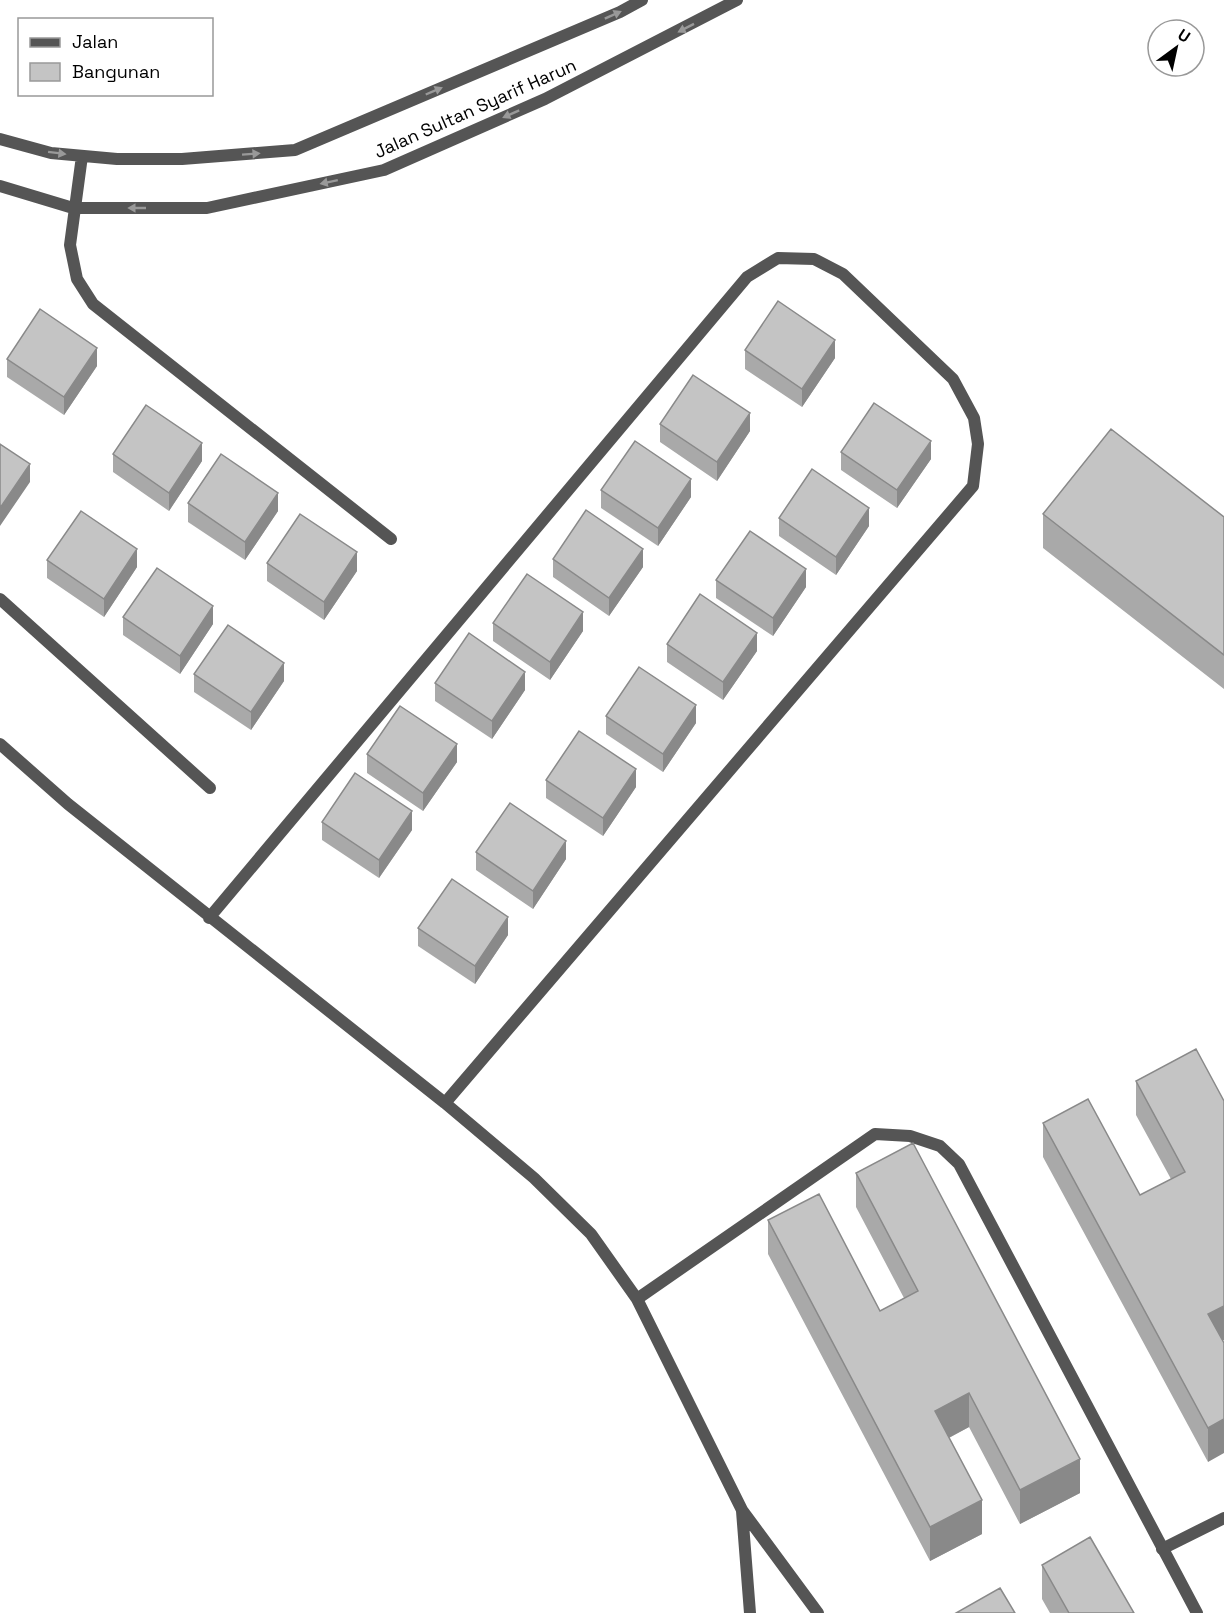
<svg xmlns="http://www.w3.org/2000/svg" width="1224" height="1613" font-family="'Space Grotesk',sans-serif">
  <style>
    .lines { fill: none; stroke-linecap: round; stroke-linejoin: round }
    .lane { stroke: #555; stroke-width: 12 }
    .street { stroke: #555; stroke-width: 12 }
    .wall { fill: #a9a9a9 }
    .shaded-wall { fill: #898989 }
    .building { fill: #c4c4c4; stroke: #898989; stroke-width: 1.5 }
    .oneway { fill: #999 }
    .labels { text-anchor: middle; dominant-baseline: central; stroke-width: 4.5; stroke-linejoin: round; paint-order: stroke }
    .street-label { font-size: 18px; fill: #000; stroke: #fff }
  </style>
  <rect width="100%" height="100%" fill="#fff"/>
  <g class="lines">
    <path class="lane" d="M1162 1549 1224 1518"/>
    <path class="street" d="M0 139 51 153 117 159H182L295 150 620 12 642 0
      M82 156 70 245 77 279 93 304 391 539
      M0 186 73 208H207L384 170 545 99 737 0
      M0 599 210 788
      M0 744 68 804 445 1103 534 1178 591 1234 637 1299 742 1510 818 1613
      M209 918 747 277 778 258 814 259 843 274 953 379 974 418 978 444 973 486 445 1103
      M637 1299 875 1134 910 1136 940 1146 959 1164 1197 1613
      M742 1511 750 1613"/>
  </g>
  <path class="wall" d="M745 350 835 358 802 407 745 369Z
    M7 359 97 366 64 415 7 377Z
    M660 424 750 431 717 481 660 442Z
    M841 452 931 459 897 508 841 470Z
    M113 454 202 461 169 511 113 472Z
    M601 490 691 497 658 546 601 508Z
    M188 503 278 511 245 560 188 522Z
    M1043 514 1224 517V689L1043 548Z
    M779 518 869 526 836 575 779 536Z
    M553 559 643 567 609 616 553 577Z
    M47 560 137 567 104 617 47 578Z
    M267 563 357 571 324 620 267 581Z
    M716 580 806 587 773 636 716 598Z
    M123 617 213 624 180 674 123 635Z
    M493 623 583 631 550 680 493 641Z
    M667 644 757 651 723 700 667 662Z
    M194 674 284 681 251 730 194 692Z
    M435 683 525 690 492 739 435 701Z
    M606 716 696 723 663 772 606 734Z
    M367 754 457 762 423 811 367 773Z
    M546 780 636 787 603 836 546 798Z
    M322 822 412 830 379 878 322 840Z
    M476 852 566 859 533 909 476 870Z
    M418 928 508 935 475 984 418 946Z
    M1196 1049 1223 1341 1208 1462 1043 1157V1123L1140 1195 1171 1179 1136 1115V1081Z
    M856 1173 1080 1493 1020 1524 969 1427 949 1438 982 1534 930 1561 768 1254V1220L880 1311 904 1298 856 1207Z
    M1042 1565 1134 1613H1050L1042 1599Z"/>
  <path class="shaded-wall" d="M835 340V358L802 407V389Z
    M97 348V366L64 415V397Z
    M750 413V431L717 481V462Z
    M931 441V459L897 508V490Z
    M202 443V461L169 511V493Z
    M30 464V482L0 526V508Z
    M691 479V497L658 546V528Z
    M278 493V511L245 560V542Z
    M869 508V526L836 575V557Z
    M137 549V567L104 617V599Z
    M643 549V567L609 616V598Z
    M357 552V571L324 620V602Z
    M806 569V587L773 636V618Z
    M213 606V624L180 674V656Z
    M583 612V631L550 680V662Z
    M757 633V651L723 700V682Z
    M284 663V681L251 730V712Z
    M525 672V690L492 739V721Z
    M696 705V723L663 772V754Z
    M457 744V762L423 811V793Z
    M636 769V787L603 836V818Z
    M412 811V830L379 878V860Z
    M566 841V859L533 909V891Z
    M508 917V935L475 984V966Z
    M1224 1306V1340L1208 1348V1314Z
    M969 1393V1427L935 1445V1411Z
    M1224 1419V1453L1208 1462V1428Z
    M1080 1459V1493L1020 1524V1490Z
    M982 1500V1534L930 1561V1527Z"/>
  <path class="building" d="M778 301 835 340 802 389 745 350Z
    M40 309 97 348 64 397 7 359Z
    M693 375 750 413 717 462 660 424Z
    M874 403 931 441 897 490 841 452Z
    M146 405 202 443 169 493 113 454Z
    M1111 429 1224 517V655L1043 514Z
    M635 441 691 479 658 528 601 490Z
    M0 444 30 464 0 508Z
    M221 454 278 493 245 542 188 503Z
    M812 469 869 508 836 557 779 518Z
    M586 510 643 549 609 598 553 559Z
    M81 511 137 549 104 599 47 560Z
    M300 514 357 552 324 602 267 563Z
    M750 531 806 569 773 618 716 580Z
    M157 568 213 606 180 656 123 617Z
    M527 574 583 612 550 662 493 623Z
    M700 594 757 633 723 682 667 644Z
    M228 625 284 663 251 712 194 674Z
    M469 633 525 672 492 721 435 683Z
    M639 667 696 705 663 754 606 716Z
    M400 706 457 744 423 793 367 754Z
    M579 731 636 769 603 818 546 780Z
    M355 773 412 811 379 860 322 822Z
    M510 803 566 841 533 891 476 852Z
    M452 879 508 917 475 966 418 928Z
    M1196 1049 1224 1101V1306L1208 1314 1224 1343V1419L1208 1428 1043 1123 1088 1099 1140 1195 1185 1172 1136 1081Z
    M913 1143 1080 1459 1020 1490 969 1393 935 1411 982 1500 930 1527 768 1220 819 1194 880 1311 918 1291 856 1173Z
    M1090 1537 1134 1613H1069L1042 1565Z
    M1000 1588 1015 1613H956Z"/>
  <defs><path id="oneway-solid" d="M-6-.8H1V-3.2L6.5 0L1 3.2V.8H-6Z" transform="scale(1.5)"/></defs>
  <g class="oneway">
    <use href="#oneway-solid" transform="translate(613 15) rotate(-24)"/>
    <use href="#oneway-solid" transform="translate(686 28) rotate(153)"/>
    <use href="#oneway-solid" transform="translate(434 91) rotate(-23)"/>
    <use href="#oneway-solid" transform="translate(511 114) rotate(156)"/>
    <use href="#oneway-solid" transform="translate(57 153) rotate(7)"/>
    <use href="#oneway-solid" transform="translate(251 154) rotate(-4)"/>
    <use href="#oneway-solid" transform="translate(329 182) rotate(168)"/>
    <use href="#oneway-solid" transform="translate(137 208) rotate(180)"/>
  </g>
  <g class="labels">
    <g class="street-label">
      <text transform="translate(475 108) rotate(-24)">Jalan Sultan Syarif Harun</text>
    </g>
  </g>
  <rect x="18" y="18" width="195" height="78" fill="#ffffff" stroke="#999999" stroke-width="1.5"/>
  <rect x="30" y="38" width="30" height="9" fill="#555555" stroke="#999999" stroke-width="1.5"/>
  <text x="72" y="48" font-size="18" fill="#000000">Jalan</text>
  <rect x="30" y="63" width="30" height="18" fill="#c4c4c4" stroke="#999999" stroke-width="1.5"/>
  <text x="72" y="78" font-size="18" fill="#000000">Bangunan</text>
  <g transform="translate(1176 48) rotate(33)"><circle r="28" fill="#ffffff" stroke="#999999" stroke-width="1.5"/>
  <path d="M0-4.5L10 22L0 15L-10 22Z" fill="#000000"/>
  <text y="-9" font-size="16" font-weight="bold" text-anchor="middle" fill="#000000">U</text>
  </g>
</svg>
